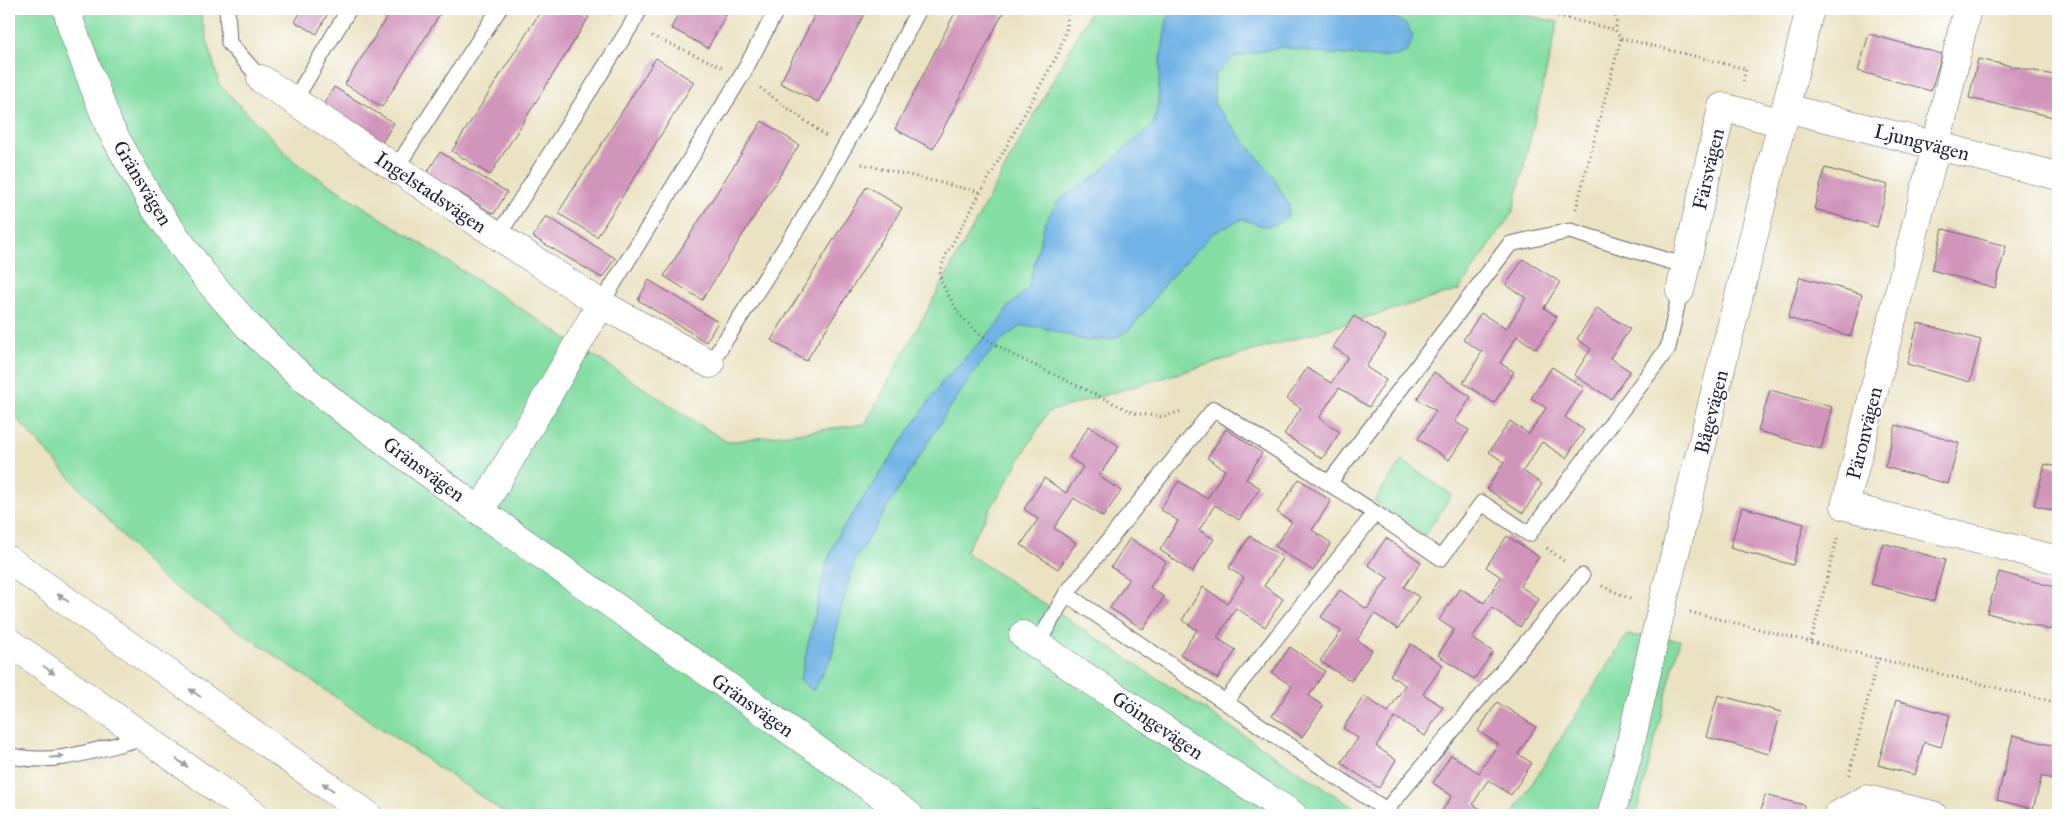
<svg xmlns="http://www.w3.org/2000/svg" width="2067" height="824" font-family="'IM FELL Great Primer',serif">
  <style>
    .green { fill: #84dea4; stroke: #538070 }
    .water { fill: #71b3e6; stroke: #4a6a90 }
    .building { fill: #d194bb }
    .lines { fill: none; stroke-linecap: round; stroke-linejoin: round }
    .service-casing { stroke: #68656a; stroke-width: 17 }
    .minor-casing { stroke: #68656a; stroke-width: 29 }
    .tertiary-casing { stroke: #68656a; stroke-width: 29 }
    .motorway-casing { stroke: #68656a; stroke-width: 29 }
    .path { stroke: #68656a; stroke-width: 3; stroke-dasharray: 1 4; stroke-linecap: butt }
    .service { stroke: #fff; stroke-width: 15 }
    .minor { stroke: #fff; stroke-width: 28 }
    .tertiary { stroke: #fff; stroke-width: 28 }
    .motorway { stroke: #fff; stroke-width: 28 }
    .oneway { fill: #9c9ca7 }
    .labels { text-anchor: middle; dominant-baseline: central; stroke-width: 4; stroke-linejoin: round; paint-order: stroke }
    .street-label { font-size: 20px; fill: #22223b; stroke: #fff }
  </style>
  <rect width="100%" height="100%" fill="#fff"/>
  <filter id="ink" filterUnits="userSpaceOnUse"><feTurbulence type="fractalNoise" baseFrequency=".02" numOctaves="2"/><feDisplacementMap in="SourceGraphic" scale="10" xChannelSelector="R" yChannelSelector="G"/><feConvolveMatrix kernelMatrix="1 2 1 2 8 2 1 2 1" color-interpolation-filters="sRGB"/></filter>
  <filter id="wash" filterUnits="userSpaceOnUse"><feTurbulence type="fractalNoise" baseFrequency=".0096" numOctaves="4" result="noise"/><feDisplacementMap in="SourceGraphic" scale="20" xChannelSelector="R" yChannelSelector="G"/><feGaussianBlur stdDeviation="1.12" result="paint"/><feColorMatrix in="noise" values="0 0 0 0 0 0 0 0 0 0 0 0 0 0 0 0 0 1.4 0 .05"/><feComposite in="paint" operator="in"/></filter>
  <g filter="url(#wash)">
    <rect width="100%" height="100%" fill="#eae2c1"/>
    <path class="green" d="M9 9H199L219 84 296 163 727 442 865 424 1092 9H1495L1558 22 1513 212 1459 290 1048 412 965 552 1365 815H508L160 577 9 410Z
      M1402 460 1452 495 1424 536 1374 501Z
      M1627 635 1680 640 1636 815H1512Z"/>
    <path class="water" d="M1173 9H1378L1406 24 1413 36 1408 51 1397 56 1374 57 1319 53 1282 47 1233 57 1214 76V104L1272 175 1289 205 1288 216C1269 232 1264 226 1242 219L1212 234 1166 282 1147 309 1129 330 1112 339 1087 341 1040 327 1022 326 1005 337 981 363 947 412 855 560 838 619 832 656 813 691 800 680 826 565 838 535 943 381 1000 321 1009 306 1028 289 1045 222 1059 200 1098 174 1132 142 1153 125 1158 103 1160 63 1167 20Z"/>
    <g id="blocks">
      <path class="building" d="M302 9H330L317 34 295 22Z
        M392 9H443L382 107 345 84Z
        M542 9H576L589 17 490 175 452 151Z
        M681 9H729L708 48 671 28Z
        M818 9H867L818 102 780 83Z
        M957 9H1005L933 149 895 129Z
        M1710 9H1734L1733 15Z
        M1869 34 1942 54 1931 91 1858 71Z
        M656 58 694 82 597 237 558 213Z
        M1978 59 2058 76V118L1969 98Z
        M334 87 394 123 381 144 322 107Z
        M762 121 799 145 702 300 664 276Z
        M440 152 507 192 494 214 427 173Z
        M1825 168 1888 185 1877 227 1814 209Z
        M867 186 902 208 806 361 771 340Z
        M546 216 615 258 602 278 533 237Z
        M1943 229 2006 246 1995 288 1932 270Z
        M1523 259 1560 282 1544 308 1557 317 1536 349 1517 336 1500 363 1514 372 1494 403 1463 383 1482 352 1463 340 1481 313 1506 329 1526 298 1506 285Z
        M1800 277 1862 294 1851 336 1788 318Z
        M649 280 718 322 706 342 638 300Z
        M1597 308 1630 329 1610 358 1630 371 1611 399 1574 375 1591 349 1577 339Z
        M1354 316 1386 336 1366 367 1386 380 1369 407 1339 388 1319 418 1340 432 1322 459 1284 434 1301 408 1287 399 1307 368 1331 383 1348 357 1333 347Z
        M1918 323 1981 340 1970 382 1907 364Z
        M1552 367 1584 388 1565 417 1584 430 1566 458 1542 442 1523 471 1542 484 1523 513 1487 489 1504 462 1489 452 1510 421 1529 434 1546 408 1531 398Z
        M1434 372 1471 397 1455 422 1469 430 1449 460 1418 439 1436 411 1417 399Z
        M1770 390 1832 407 1821 449 1758 431Z
        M1896 425 1959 443 1948 484 1885 467Z
        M1089 426 1119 446 1099 476 1121 491 1103 517 1074 498 1054 528 1076 543 1058 569 1021 545 1038 519 1024 509 1044 478 1066 493 1083 467 1069 457Z
        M1226 429 1262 453 1246 479 1260 488 1239 520 1215 505 1199 530 1214 539 1192 572 1160 550 1178 521 1160 509 1179 481 1207 499 1225 470 1207 458Z
        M2045 464 2058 467V512L2034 505Z
        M1299 479 1331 501 1312 530 1331 543 1313 571 1275 546 1292 522 1277 512Z
        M1742 507 1804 524 1793 565 1730 548Z
        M1250 536 1283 557 1264 586 1283 599 1265 627 1236 608 1217 638 1236 650 1217 679 1180 654 1197 630 1182 620 1203 587 1227 603 1244 578 1229 568Z
        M1507 536 1539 557 1520 586 1539 599 1520 627 1492 608 1472 638 1493 652 1474 679 1438 655 1454 630 1439 620 1460 588 1484 603 1501 577 1486 567Z
        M1130 538 1166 562 1150 587 1164 597 1143 629 1110 608 1129 579 1111 567Z
        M1386 538 1421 562 1404 587 1419 597 1398 629 1375 614 1357 640 1372 650 1351 681 1320 661 1341 631 1321 617 1340 590 1367 609 1388 578 1368 565Z
        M1883 543 1945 560 1934 601 1871 584Z
        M1999 572 2058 588V599L2050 630 1987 613Z
        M1411 644 1443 665 1423 694 1443 707 1425 736 1395 717 1376 746 1396 760 1379 788 1341 763 1358 738 1343 728 1364 696 1388 712 1405 685 1390 675Z
        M1290 647 1325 671 1309 696 1323 706 1302 737 1272 716 1292 686 1272 673Z
        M1718 695 1781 712 1769 754 1706 737Z
        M1896 700 1950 715 1941 747 1924 742 1915 775 1878 765Z
        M1497 702 1536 727 1518 754 1532 763 1511 795 1488 780 1473 804 1486 813 1485 815H1439L1452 796 1433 783 1451 755 1479 773 1498 744 1478 731Z
        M2013 735 2058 747V781L2042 776 2033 809 1997 800Z
        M1765 795 1804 805 1802 815H1760Z"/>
    </g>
  </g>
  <g filter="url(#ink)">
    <use href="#blocks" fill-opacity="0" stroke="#68656a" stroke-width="1"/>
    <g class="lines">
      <defs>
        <path id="service" d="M227 9 229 43 261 79
          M294 101 349 9
          M396 168 499 9
          M498 236 630 27 640 9
          M601 304 742 75 777 9
          M710 364 799 226 879 87 919 9
          M1329 483 1510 244 1570 231 1686 266
          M1066 594 1225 702 1375 513 1441 558 1482 503 1529 534 1668 348 1680 291
          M1037 645 1066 594 1214 409 1375 513
          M1225 702 1386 810 1582 576
          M9 755C53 768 103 747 146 737"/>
        <path id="minor" d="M1967 9 1936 146 1845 506 2058 560
          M261 79 601 304 480 511
          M1786 108 2058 176
          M1680 291 1722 107 1783 123
          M601 304 710 364
          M1023 635 1293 815
          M1611 815 1627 759 1662 606 1810 9
          M1838 815 1867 799 1933 815"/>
        <path id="tertiary" d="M67 9 72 28 109 126 154 207 206 278 249 327 294 370 343 410 480 511 909 815"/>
        <path id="motorway" d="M9 560 368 815
          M9 642 255 815"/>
      </defs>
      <use href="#service" class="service-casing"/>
      <use href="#minor" class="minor-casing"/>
      <use href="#tertiary" class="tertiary-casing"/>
      <use href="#motorway" class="motorway-casing"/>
      <path class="path" d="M600 9 611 15
        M1067 9V27L1059 52 947 253 940 270 941 282 959 314 978 333 1011 354 1134 413 1163 417 1182 411
        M1529 9 1615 30
        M652 36 722 67
        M1621 38 1746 69 1743 83
        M760 88 826 136
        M862 164 980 192
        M1576 209 1621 38 1615 30 1617 24 1614 9
        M1547 548 1564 561
        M1602 586 1633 600
        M1690 612 2058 703
        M1811 641 1838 535
        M1849 775 1878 658"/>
      <use href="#service" class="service"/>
      <use href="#minor" class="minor"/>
      <use href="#tertiary" class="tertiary"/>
      <use href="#motorway" class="motorway"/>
    </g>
    <defs><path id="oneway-solid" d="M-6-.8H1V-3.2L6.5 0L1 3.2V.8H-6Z" transform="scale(1.25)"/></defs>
    <g class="oneway">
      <use href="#oneway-solid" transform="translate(63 598) rotate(-145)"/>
      <use href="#oneway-solid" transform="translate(49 670) rotate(35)"/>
      <use href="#oneway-solid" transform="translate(195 693) rotate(-145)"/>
      <use href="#oneway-solid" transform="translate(57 757) rotate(-4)"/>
      <use href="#oneway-solid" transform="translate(182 763) rotate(36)"/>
      <use href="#oneway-solid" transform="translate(328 787) rotate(-145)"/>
    </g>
  </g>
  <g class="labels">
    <g class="street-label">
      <text transform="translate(1922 142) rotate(14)">Ljungvägen</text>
      <text transform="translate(1708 169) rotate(-77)">Färsvägen</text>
      <text transform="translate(143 183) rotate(59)">Gränsvägen</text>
      <text transform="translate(431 192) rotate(34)">Ingelstadsvägen</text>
      <text transform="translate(1711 412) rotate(-76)">Bågevägen</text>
      <text transform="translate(1864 433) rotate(-76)">Päronvägen</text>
      <text transform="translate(424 469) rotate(36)">Gränsvägen</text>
      <text transform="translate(753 705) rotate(35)">Gränsvägen</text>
      <text transform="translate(1158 725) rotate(34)">Göingevägen</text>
    </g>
  </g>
  <rect width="2067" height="824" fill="none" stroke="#fff" stroke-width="30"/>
</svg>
